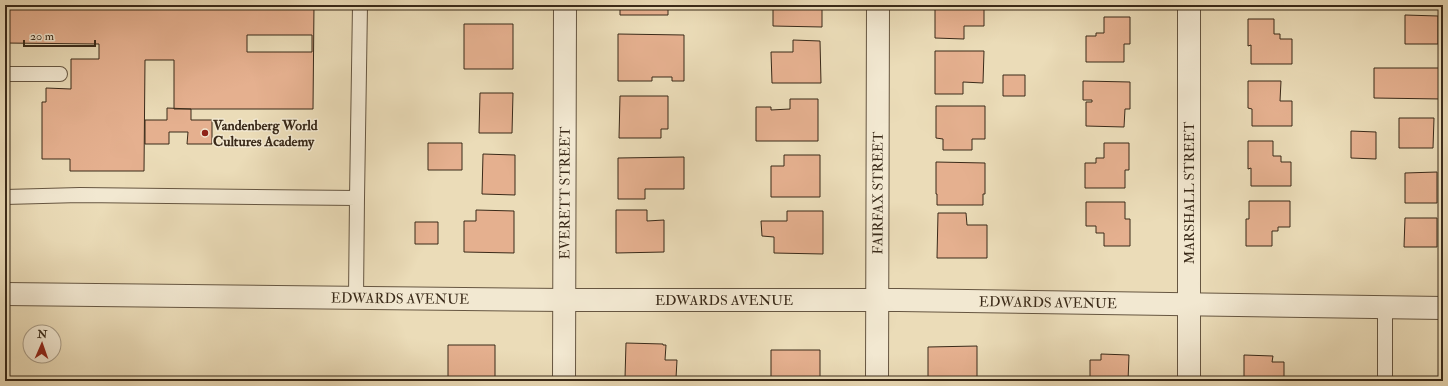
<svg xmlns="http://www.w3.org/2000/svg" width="1448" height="386" font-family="'IM FELL Double Pica',serif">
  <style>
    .building { fill: #e5b08f; stroke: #3a2a19; fill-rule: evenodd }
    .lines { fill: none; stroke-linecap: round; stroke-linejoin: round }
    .service-casing { stroke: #665641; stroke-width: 16 }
    .minor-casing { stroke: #665641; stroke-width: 24 }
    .service { stroke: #f2e8d1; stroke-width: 14 }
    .minor { stroke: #f2e8d1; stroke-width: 22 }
    .poi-dot { fill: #8f2418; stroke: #f2e8d1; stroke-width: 1.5 }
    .labels { text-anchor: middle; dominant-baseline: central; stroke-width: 3; stroke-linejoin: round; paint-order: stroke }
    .poi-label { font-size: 14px; font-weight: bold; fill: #3a2a19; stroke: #f2e8d1; text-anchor: start }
    .street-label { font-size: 14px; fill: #3a2a19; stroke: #f2e8d1 }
  </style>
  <rect width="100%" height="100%" fill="#ebdcb8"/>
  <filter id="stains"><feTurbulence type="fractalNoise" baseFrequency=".005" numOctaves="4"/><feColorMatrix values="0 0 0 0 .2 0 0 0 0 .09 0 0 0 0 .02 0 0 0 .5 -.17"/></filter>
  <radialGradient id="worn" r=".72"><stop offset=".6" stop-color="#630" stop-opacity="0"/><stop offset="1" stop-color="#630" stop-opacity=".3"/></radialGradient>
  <path class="building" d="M5 5H314L313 109H174V60H145L144 171H70V159H42V102H46V88L71 89V59H99V44L5 43ZM247 35H312V52H247Z
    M462 5H510V7H462Z
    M620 5H668V15H620Z
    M773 5H822V27L773 26Z
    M935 5H984V26H964V39L935 38Z
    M1405 15 1438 16V44H1405Z
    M1104 17H1130V44H1124V62H1086V36H1096V33H1104Z
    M1248 19H1274V34H1280V39H1292V64H1251V45L1248 46Z
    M464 24H513V69H464Z
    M618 34 684 35V81H672V77H652V81H618Z
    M793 40 820 41 821 83H772L771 52H793Z
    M935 51H984L983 83 963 82V94H935Z
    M1374 68H1443L1442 99 1374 98Z
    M1003 75H1025V96H1003Z
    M1083 81 1130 82V109H1125L1124 127 1086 126V102H1092V100H1083Z
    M1248 81H1281L1280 101H1292V126H1252V109L1248 108Z
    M480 93H513L512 133H479Z
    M620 96H668V129H661V138H619Z
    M790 99H818V141H756V107H771V110L790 109Z
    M936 106H985V139H972V150H943V139L936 138Z
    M167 108 191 109V120H212V144H187L188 132H169V144H145V120H167Z
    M1399 118H1434L1433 148H1399Z
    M1351 131 1376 132V159L1351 158Z
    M1248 141H1273V156H1281V162H1291V186H1251V168L1248 169Z
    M428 143H462V170H428Z
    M1104 143H1129V170H1125V188H1085V163H1096V158H1104Z
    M483 154 515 155V195L482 194Z
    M784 155H820V197H771V166H784Z
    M684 157V189H645V199H618V158Z
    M936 162 985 163V194H983V205H937V194H936Z
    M1437 172V203H1405V173Z
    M1249 201H1290V227H1278V231H1272V246H1246V219H1249Z
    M1086 202H1125V219H1130V246H1104V233H1096V226H1086Z
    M476 210 514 211V253L464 252V221H476Z
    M616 210H647V221L664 220V252L616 253Z
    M787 211H823V254L774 253V237L762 236 761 221H787Z
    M938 213H966L967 225H987V258H937Z
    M1405 218H1437V247H1404Z
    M415 222H438V244H415Z
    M626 343 663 344V345H666L665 360H677L676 378H663V379L625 378Z
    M448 345H495V381H448Z
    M977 346V378L928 379V347Z
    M771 350H820V381H771Z
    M1101 354 1129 355 1128 381H1090V360H1101Z
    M1244 355 1273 356 1272 362H1284V381H1244Z
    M956 378V381H928V379Z"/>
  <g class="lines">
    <defs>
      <path id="service" d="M5 74H60
        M5 197 80 195 357 198 356 297
        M357 198 360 5
        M1385 381V307"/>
      <g id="minor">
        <path id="s1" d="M5 294 565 300H899L1443 308"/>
        <path id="s2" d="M564 381 565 5"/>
        <path id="s3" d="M877 381 878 5"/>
        <path d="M1189 381V5"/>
      </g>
    </defs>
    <use href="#service" class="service-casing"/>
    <use href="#minor" class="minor-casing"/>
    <use href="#service" class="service"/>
    <use href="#minor" class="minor"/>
  </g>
  <circle class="poi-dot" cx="205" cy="133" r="4"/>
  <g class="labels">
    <g class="poi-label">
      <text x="213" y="125">Vandenberg World<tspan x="213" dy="16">Cultures Academy</tspan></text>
    </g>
    <g class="street-label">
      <text stroke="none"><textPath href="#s2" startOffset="188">EVERETT STREET</textPath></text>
      <text stroke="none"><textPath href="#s3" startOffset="188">FAIRFAX STREET</textPath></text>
      <text transform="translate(1189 193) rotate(-90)">MARSHALL STREET</text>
      <text stroke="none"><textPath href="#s1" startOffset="395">EDWARDS AVENUE</textPath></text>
      <text stroke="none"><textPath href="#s1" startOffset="719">EDWARDS AVENUE</textPath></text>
      <text stroke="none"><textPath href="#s1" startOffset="1043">EDWARDS AVENUE</textPath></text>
    </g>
  </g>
  <rect width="1448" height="386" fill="none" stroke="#ebdcb8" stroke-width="20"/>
  <rect x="6" y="6" width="1436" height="374" fill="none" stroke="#3a2a19" stroke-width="2"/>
  <rect x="10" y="10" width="1428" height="366" fill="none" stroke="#3a2a19"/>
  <g transform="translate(42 344) rotate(2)"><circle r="19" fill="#f2e8d1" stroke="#a89c87"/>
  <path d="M0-3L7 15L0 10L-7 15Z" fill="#8f2418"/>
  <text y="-6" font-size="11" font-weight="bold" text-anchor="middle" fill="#3a2a19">N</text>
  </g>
  <path d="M24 40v6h71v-6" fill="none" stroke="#3a2a19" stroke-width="2"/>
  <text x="30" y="40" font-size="12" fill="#3a2a19" stroke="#f2e8d1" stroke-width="3" paint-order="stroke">20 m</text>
  <rect width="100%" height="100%" filter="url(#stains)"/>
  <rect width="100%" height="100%" fill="url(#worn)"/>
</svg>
